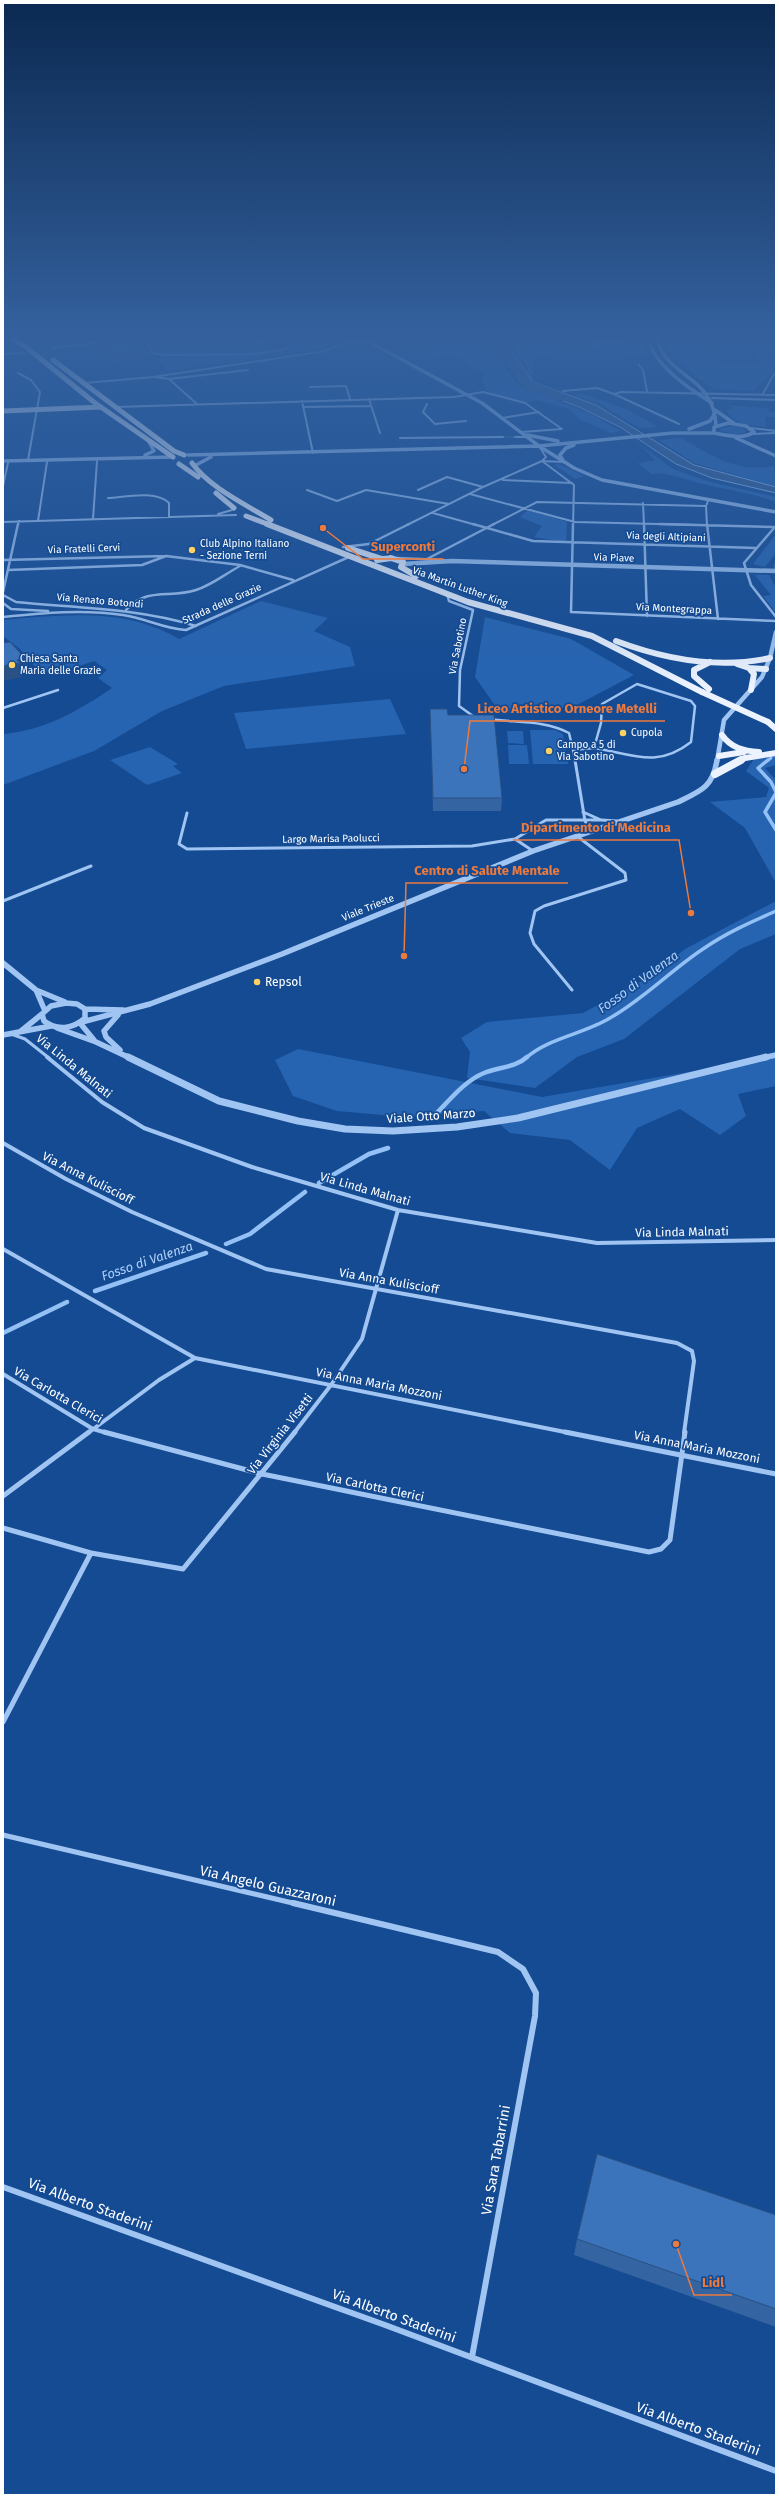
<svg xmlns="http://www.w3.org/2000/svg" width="779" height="2498" font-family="'Fira Sans',sans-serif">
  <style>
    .green { fill: #2664b2; fill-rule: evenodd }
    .water { fill: #335b90; stroke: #93c0f5 }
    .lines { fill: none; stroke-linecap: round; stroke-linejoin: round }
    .stream-far3 { stroke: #93c0f5; stroke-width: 2 }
    .stream-far2 { stroke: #93c0f5; stroke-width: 3 }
    .stream-far1 { stroke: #93c0f5; stroke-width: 3.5 }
    .stream { stroke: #93c0f5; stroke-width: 4.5 }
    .river { fill: #335b90; fill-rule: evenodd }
    .minor-tunnel { stroke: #3766a3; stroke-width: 2; stroke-dasharray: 2 1; stroke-linecap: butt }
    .pedestrian { stroke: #a1c5f2; stroke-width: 1.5 }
    .minor-far5 { stroke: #a1c5f2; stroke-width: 2 }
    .minor-far4 { stroke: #a1c5f2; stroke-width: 2.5 }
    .minor-far3 { stroke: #a1c5f2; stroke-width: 3 }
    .minor-far2 { stroke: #a1c5f2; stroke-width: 4 }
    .minor-far1 { stroke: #a1c5f2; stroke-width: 5 }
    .minor { stroke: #a1c5f2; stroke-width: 6 }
    .tertiary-far3 { stroke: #a1c5f2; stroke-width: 3.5 }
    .tertiary-far2 { stroke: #a1c5f2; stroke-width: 4.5 }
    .tertiary-far1 { stroke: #a1c5f2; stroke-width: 5.5 }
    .tertiary { stroke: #a1c5f2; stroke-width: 7 }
    .primary-far2 { stroke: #ecf3ff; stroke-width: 5 }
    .primary-far1 { stroke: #ecf3ff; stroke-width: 6 }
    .primary { stroke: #ecf3ff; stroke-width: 8 }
    .primary-bridge { stroke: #ecf3ff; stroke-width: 6 }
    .wall { fill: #3464a1 }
    .shaded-wall { fill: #2a5183 }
    .building { fill: #3c74bb; stroke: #2a5183 }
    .poi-dot { fill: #ffd262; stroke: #144b93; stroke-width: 1.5 }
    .labels { text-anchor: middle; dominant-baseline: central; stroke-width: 3.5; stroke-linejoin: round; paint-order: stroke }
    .far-street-label { font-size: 10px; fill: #fff; stroke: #144b93 }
    .far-poi-label { font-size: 10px; fill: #fff; stroke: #144b93; text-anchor: start }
    .poi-label { font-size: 12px; fill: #fff; stroke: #144b93; text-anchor: start }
    .street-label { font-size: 12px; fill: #fff; stroke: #144b93 }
    .water-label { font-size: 13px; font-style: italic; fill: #aed0f9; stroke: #144b93 }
    .near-street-label { font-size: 14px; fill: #fff; stroke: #144b93 }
    .leader { fill: none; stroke: #ed7a3d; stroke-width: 1.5 }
    .callout-dot { fill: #ed7a3d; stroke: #144b93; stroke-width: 1.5 }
    .callout-label { font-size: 13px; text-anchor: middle; font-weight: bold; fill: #ed7a3d; stroke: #144b93; stroke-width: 3.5; stroke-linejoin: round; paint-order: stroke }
  </style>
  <rect width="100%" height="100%" fill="#144b93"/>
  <path class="green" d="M510 337H641L648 356 631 358 625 350 593 351 582 344 554 347 552 353 534 354 532 378Z
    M663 337H776C776 350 778 365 770 375 765 381 758 384 754 391L714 389 671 356ZM678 350 755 353 757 363 687 360 686 355 679 354Z
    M302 338 360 341 337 342 321 349 167 371 158 359 195 355H268L291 350 292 345 288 343Z
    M484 338 520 387 589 413 620 431 611 433 579 419 570 409 538 400 525 403 493 395 486 390 482 380 483 373 455 355 434 359 424 348Z
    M581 393 628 410 658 427 640 428 598 403 574 396Z
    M723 405 768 408 770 412H776V417H765L766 427C753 425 733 424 726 410L735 408Z
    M733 426 744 429 746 432 734 435 719 430 722 428Z
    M681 438C711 456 738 473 774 466L776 486 694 463 659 440Z
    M639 444 673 469 710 482 776 497V502C752 493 728 490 703 484 686 480 668 471 651 474L638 463 655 460Z
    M559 464 584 476 576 479 554 465Z
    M528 510 567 522 566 542 534 537 542 526 520 517Z
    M776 534V553L765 567 753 564Z
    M755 575H769L776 588V613L763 596 771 595Z
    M261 601 328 618 314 631 350 647 355 666 224 686 162 711 94 751 3 785V734C43 731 80 710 112 688L98 678 107 670 94 661 55 674 37 669 20 649 3 636V620C63 615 125 607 179 639Z
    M485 617 571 639 634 675 573 707 501 714 475 677Z
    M390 699 406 734 246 749 234 713Z
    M530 730H555L563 734 568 764H533Z
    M507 731H523L524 744 508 743Z
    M508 745H527L529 764H509Z
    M150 747 178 764 173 766 182 773 147 785 110 760Z
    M776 756V765L765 768 776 780V883L745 828 710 802 766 797 769 788 746 771 754 759Z
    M776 901V934L740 949 624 1039 577 1057 535 1088 467 1078 470 1052 461 1038 487 1022 583 1013 653 975 685 949Z
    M298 1049 542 1097 776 1057V1086L738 1094 746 1116 720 1135 680 1109 637 1128 610 1170 570 1140 510 1133 484 1111 405 1117 337 1111 293 1096 275 1060Z"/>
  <path class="water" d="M499 341H505L533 382 596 405 694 465 776 487V493L712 478 676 464 620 427 579 407 534 390 514 373Z"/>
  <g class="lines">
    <path class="stream-far3" d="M370 339 403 337
      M127 341 147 340 152 353 166 355 252 354 282 350 289 347 288 341 293 339 359 340
      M52 348 104 342
      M3 354 24 353"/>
    <path class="stream-far2" d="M767 761 771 758"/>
    <path class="stream-far1" d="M768 760 758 768 771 782 776 792
      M776 793 765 812 776 830
      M526 1058C548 1038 584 1034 610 1018 644 999 671 970 703 949 726 933 751 922 776 911"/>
    <path class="stream" d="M433 1117C448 1102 464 1081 484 1073 498 1067 515 1068 527 1057
      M319 1183 369 1154 388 1148
      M226 1244 250 1234 305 1192
      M95 1291 206 1253
      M3 1333 67 1302"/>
    <path class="river" d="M497 337H509L512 352 531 381 567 395 568 398 567 401H557L522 387 500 352Z"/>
    <path class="minor-tunnel" d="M503 437H515"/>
    <path class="pedestrian" d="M771 379 776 371"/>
    <path class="minor-far5" d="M251 337 264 344
      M226 339 235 337
      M3 341 27 337
      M593 344 621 343 618 337
      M639 365 643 370 647 391
      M18 373 31 380 40 392 28 460
      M155 377 169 379 197 404
      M169 379 248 370
      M85 383 153 377 325 351 342 344 369 342
      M310 387 346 386 350 399
      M563 391 597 388 614 394
      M763 394 771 379
      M712 398 776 400
      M369 399 380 433
      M302 401 313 453
      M427 404 423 412 435 424 466 421
      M116 407 454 397 483 392 525 403 562 429 522 432
      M303 407 371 406
      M502 418 539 412
      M679 424 614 394 621 392 776 395
      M751 428 776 431
      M753 434 776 433
      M515 437H528
      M400 438 503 437
      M539 446 546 457 542 461
      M542 461 574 485 573 525
      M503 480 572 483
      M3 486 8 463
      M307 490 337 501 366 490 449 504
      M418 490 447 477 483 487
      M470 494 575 522 699 525
      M108 498C125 497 156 490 169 503V517
      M643 503 644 525
      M706 506 707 525
      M433 513 476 525
      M218 514 232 510
      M93 519 97 461
      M38 521 47 462
      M3 522 236 515
      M18 525 19 521
      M407 525 483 487 542 461 564 462
      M492 525 537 502 706 506 708 501"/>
    <path class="minor-far4" d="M473 524 533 541 756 548
      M573 524 571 612 776 621
      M644 524 647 616
      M659 524 774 527
      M707 524 718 619
      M774 528 744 563 751 585 776 617
      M343 547 369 544 409 524
      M397 558 444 560
      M427 559 494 524
      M3 560 166 556 240 565 293 580
      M776 564V572
      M8 570 142 565 166 556
      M3 592 18 524
      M447 594 449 601 473 610 460 670 459 706 473 716
      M3 595 16 602C77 608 137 608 196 626
      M3 603 11 609 48 611
      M126 610C148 586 169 599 196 590 212 585 225 574 240 566
      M3 617C43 613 83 609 123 615 145 618 164 629 186 630L351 556
      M637 684 691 701 695 706 691 742C657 769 632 754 594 748L601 723 602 704Z
      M3 708 58 690
      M489 719C516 723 544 720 569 733L573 750
      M575 761 573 750 594 748"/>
    <path class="minor-far3" d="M575 760 585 821 591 831
      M583 812 601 820 617 821
      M187 813 179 844 187 849 472 846 515 839
      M533 851 515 839 546 820H601
      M3 901 91 866
      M572 990 534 944 530 933 535 911 544 906 626 880 625 873 577 836
      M11 1034 25 1039 49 1058"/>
    <path class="minor-far2" d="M47 1057 102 1102 144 1128 252 1167 398 1210 597 1243 776 1240
      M3 1143 66 1179 132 1212 266 1269 677 1343 692 1351 694 1361 684 1433
      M3 1249 195 1358 570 1433
      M3 1374 93 1429 107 1433
      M88 1433 159 1380 195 1358
      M294 1433 331 1385 362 1339 398 1210"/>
    <path class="minor-far1" d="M104 1432 262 1474 649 1552 661 1549 670 1540 685 1432
      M565 1432 776 1474
      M3 1496 89 1432
      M3 1528 91 1553
      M3 1722 91 1553 183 1569 295 1432
      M3 1835 297 1904"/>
    <path class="minor" d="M293 1903 498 1952 523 1969 536 1993 535 2016 472 2357
      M3 2187 385 2325 776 2471"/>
    <path class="tertiary-far3" d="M360 337 482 403 539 446 574 468 602 480 776 512
      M647 337C655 366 688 388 712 403
      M656 337C667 380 714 374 716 426
      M715 410 735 424
      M729 423 746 426 754 432C743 440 727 435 714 433V427Z
      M689 429 710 421 715 413
      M527 435 558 441
      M736 438 776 456
      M145 455 154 451 149 442
      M188 455 539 446 673 433H714
      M3 461 173 457
      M564 462 560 455 566 448 574 445
      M197 470 196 465 211 457"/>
    <path class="tertiary-far2" d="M403 564 452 561 776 571
      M717 761 724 720 762 677 770 658 776 632"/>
    <path class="tertiary-far1" d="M3 963 36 990 65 1002
      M36 990 45 1011
      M66 1003 77 1004 85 1009V1018C73 1029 57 1031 44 1021L42 1014 51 1006Z
      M85 1009 123 1010
      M118 1015 104 1031 106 1037 120 1050
      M82 1022 150 1004 282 954 533 851 678 802C701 791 713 787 717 760
      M80 1023 94 1040
      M57 1028 96 1042 130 1058
      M21 1031 42 1014
      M3 1035 51 1026
      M762 1058 776 1055"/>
    <path class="tertiary" d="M128 1057 219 1101 298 1121 345 1129 393 1131 457 1127 518 1118 766 1057"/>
    <path class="primary-far2" d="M10 337 26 347 95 403 173 457
      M53 360 174 451 184 455
      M3 411 101 407
      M192 463C210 488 245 504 271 520
      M179 464 198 477
      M216 493 234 508
      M246 516 270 525"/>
    <path class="primary-far1" d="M267 524 468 602 592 636 702 692
      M348 548 382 559
      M377 560 391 558 403 562 401 567
      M401 567 416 576
      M616 641C664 659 719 669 770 658
      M737 664 749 668 754 674 751 690
      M749 668 766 669
      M709 689 694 676V670L710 662
      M768 722 776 729
      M722 735C731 748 744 751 759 752
      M719 756 744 752
      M739 761 745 758 776 753"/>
    <path class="primary" d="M715 774 741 760"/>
    <path class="primary-bridge" d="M702 692 768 722"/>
  </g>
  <path class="wall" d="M97 339 141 350 142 360 110 363 98 349Z
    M430 709 448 715 502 798 501 811H433Z
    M776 2215V2327L574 2255 577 2239Z"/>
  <path class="shaded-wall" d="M141 350 142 360 110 363 109 354Z
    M25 658 27 672 21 673 22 677 3 681V666L17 660Z"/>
  <path class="building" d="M115 337H130L141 350 109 354 97 339Z
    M10 642 25 658 17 660 20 663 3 666V643Z
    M430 709H447L448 715H494L502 798H433Z
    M597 2154 776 2215V2309L577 2239Z"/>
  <linearGradient id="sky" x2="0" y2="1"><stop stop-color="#0b2951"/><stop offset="0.49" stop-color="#34619e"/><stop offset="1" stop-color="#34619e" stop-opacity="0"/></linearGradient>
  <rect width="779" height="687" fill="url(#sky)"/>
  <g class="poi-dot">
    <circle cx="192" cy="550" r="4"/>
    <circle cx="12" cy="665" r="4"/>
    <circle cx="623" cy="733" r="4"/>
    <circle cx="549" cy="751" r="4"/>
    <circle cx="257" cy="982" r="4"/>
  </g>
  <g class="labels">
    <g class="far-street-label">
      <text transform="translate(666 537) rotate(2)">Via degli Altipiani</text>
      <text transform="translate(84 549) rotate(-2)">Via Fratelli Cervi</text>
      <text transform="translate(614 558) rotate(2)">Via Piave</text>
      <text transform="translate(460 587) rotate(20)">Via Martin Luther King</text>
      <text transform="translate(100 601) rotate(5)">Via Renato Botondi</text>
      <text transform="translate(222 604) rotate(-24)">Strada delle Grazie</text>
      <text transform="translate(674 609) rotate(3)">Via Montegrappa</text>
      <text transform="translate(458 646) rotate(-79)">Via Sabotino</text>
      <text transform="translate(331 839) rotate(-1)">Largo Marisa Paolucci</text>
      <text transform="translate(368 908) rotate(-22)">Viale Trieste</text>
    </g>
    <g class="far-poi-label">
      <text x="200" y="544">Club Alpino Italiano<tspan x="200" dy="12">- Sezione Terni</tspan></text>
      <text x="20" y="659">Chiesa Santa<tspan x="20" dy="12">Maria delle Grazie</tspan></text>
      <text x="631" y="733">Cupola</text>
      <text x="557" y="745">Campo a 5 di<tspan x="557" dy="12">Via Sabotino</tspan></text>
    </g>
    <g class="poi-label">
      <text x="265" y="982">Repsol</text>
    </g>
    <g class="street-label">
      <text transform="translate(74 1066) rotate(39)">Via Linda Malnati</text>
      <text transform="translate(431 1116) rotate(-4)">Viale Otto Marzo</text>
      <text transform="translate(88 1178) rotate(27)">Via Anna Kuliscioff</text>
      <text transform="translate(365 1189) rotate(16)">Via Linda Malnati</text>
      <text transform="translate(682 1232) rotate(-1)">Via Linda Malnati</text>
      <text transform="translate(389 1281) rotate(10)">Via Anna Kuliscioff</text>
      <text transform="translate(379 1384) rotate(11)">Via Anna Maria Mozzoni</text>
      <text transform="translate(58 1395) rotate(30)">Via Carlotta Clerici</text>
      <text transform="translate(280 1434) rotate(-52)">Via Virginia Visetti</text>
      <text transform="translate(697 1447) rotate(11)">Via Anna Maria Mozzoni</text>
      <text transform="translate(375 1487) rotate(12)">Via Carlotta Clerici</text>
    </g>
    <g class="water-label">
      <text transform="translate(638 982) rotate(-36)">Fosso di Valenza</text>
      <text transform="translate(147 1261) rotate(-19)">Fosso di Valenza</text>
    </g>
    <g class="near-street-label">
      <text transform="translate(268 1886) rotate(13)">Via Angelo Guazzaroni</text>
      <text transform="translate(496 2160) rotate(-80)">Via Sara Tabarrini</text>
      <text transform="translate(90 2205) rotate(20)">Via Alberto Staderini</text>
      <text transform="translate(394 2316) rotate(20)">Via Alberto Staderini</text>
      <text transform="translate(698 2429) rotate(20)">Via Alberto Staderini</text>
    </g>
  </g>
  <path class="leader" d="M323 528L363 559H443M464 769L470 721H665M691 913L679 840H513M404 956L406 883H568M676 2244L694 2295H732"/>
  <g class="callout-dot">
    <circle cx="323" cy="528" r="4"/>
    <circle cx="464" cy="769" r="4"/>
    <circle cx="691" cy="913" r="4"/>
    <circle cx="404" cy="956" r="4"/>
    <circle cx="676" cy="2244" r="4"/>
  </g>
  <g class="callout-label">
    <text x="403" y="551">Superconti</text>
    <text x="567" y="713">Liceo Artistico Orneore Metelli</text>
    <text x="596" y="832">Dipartimento di Medicina</text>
    <text x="487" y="875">Centro di Salute Mentale</text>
    <text x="713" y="2287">Lidl</text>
  </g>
  <rect width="779" height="2498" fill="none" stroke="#ffffff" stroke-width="8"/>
</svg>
